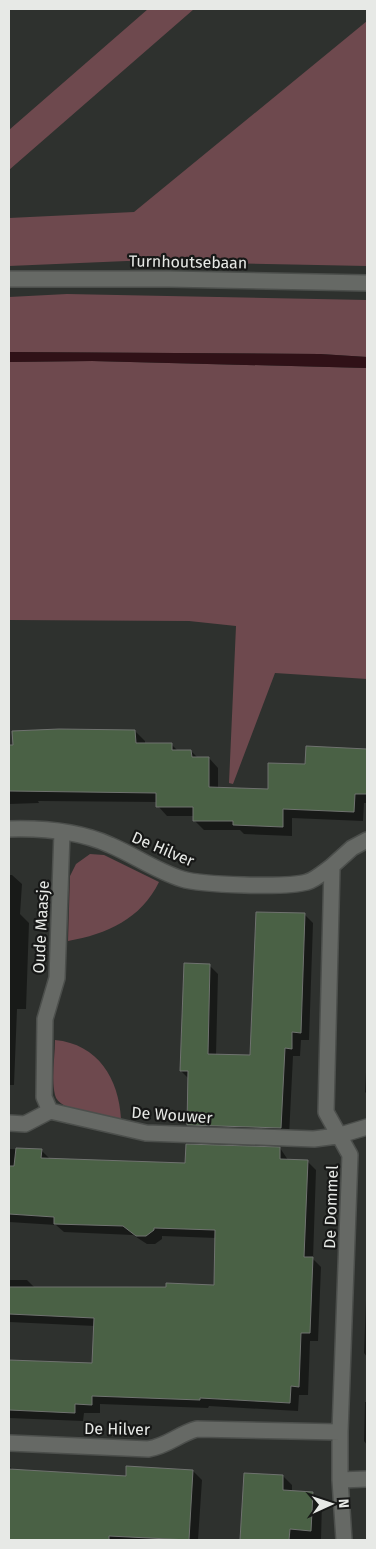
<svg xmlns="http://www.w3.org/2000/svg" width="376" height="1549" font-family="'Fira Sans',sans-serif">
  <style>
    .green { fill: #6e494e }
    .water { fill: #301117 }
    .shadow { fill: #0007 }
    .building { fill: #4a6145; stroke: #6f726f }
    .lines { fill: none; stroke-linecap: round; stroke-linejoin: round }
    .street-casing { stroke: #4c4f4c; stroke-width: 18 }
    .secondary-casing { stroke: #4c4f4c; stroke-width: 18 }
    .street { stroke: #666965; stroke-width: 15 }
    .secondary { stroke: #666965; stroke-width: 15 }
    .labels { text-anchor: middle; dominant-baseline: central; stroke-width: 4.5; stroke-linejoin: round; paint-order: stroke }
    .street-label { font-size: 16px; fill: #e7e9e6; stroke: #171817 }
  </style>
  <rect width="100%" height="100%" fill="#2e312e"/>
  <path class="green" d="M148 9H194L9 170V130Z
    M367 21V266L127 261 9 266V218L134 212Z
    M67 294 367 300V357L320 354 9 352V297Z
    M92 361 367 368V679L275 673 233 784 229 783 236 626 189 621 9 620V362Z
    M90 854 104 855 159 882C141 919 107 934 68 941L70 876 76 864Z
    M55 1040C98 1044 119 1079 121 1119 106 1116 58 1112 55 1095 51 1078 55 1057 55 1040Z"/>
  <path class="water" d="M9 352 320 354 367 357V368L92 361 9 362Z"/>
  <path class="shadow" d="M135 731 145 741V744H171L178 751H191L198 758H209L218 768V788L269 790 307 765V748L367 750V803H364L363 821 292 818V836L244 834 240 830H204L194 820V816H167L158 806V802L38 801 39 803 9 804V746Z
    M9 875H12L22 884 20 914 29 923 26 1009H17L14 1085H9Z
    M305 915 313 923 309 1040H301L300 1056H293L289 1136 196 1133 188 1125 189 1079 181 1071 209 965 218 974 216 1055 251 1056Z
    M367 1053V1094L365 1092Z
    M280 1148 288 1160 307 1161 316 1170 313 1259 321 1267 318 1341H310L308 1395H299L298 1411 209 1406 208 1408 100 1404V1413H84L83 1421 9 1418V1361L93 1364 95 1326 9 1322V1280H27L35 1288 215 1286 216 1238 162 1236V1239L155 1244H147L133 1235 64 1232 56 1225 9 1222V1149L41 1150 51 1160 186 1165Z
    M367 1275V1357L364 1353Z
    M365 1402H367V1445L364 1441Z
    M9 1466 13 1470 127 1477 193 1471 202 1480 198 1540H9Z
    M245 1474 283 1476 292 1485V1492L313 1493 322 1502 321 1540H241Z"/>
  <path class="building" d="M59 729 135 730 136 743H172V750H191L192 757H209V787L268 789V763L305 764 306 746 367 749V794H355L354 812 283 809V827L233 825V821H193V807H156V793L9 791V745H13L12 731Z
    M256 912 305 913 301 1033 292 1032V1049L285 1048 281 1128 187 1125 188 1071H180L184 963 210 964 208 1054 250 1055Z
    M186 1144 280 1147V1159L308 1160 304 1257H313L310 1333H301L299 1387 291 1386 290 1403 200 1398V1400L92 1396V1405L75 1404V1413L9 1410V1360L92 1363 94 1318 9 1314V1287H166V1283L214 1285 215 1230 154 1228V1230L146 1236H136L123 1226 54 1224V1217L9 1214V1166H14L16 1148 42 1149 41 1158 185 1163Z
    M126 1466 193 1470 189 1540 109 1536V1540H9V1469L126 1476Z
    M244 1473 283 1475V1490L313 1492 311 1531 290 1529 289 1540H240Z"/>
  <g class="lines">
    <defs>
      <path id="street" d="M9 829C42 828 79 831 110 845 134 855 156 871 182 879 201 885 287 888 307 882 315 880 325 871 332 866
        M50 1111 44 1097 45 1019 57 978 62 832
        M9 1123 25 1124 50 1111 146 1133 314 1139 337 1136 367 1127
        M9 1443 148 1449C168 1446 178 1434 197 1429L340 1432
        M340 1480 367 1479
        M344 1540 340 1480V1432L350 1155 326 1112 332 866 352 848 367 840"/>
      <path id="secondary" d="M9 279H169L367 283"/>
    </defs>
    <use href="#street" class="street-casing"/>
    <use href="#secondary" class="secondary-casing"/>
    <use href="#street" class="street"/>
    <use href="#secondary" class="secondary"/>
  </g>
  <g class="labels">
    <g class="street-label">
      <text transform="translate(188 262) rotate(1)">Turnhoutsebaan</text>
      <text transform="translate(163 849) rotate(23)">De Hilver</text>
      <text transform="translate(41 927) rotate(-87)">Oude Maasje</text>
      <text transform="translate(172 1115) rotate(4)">De Wouwer</text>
      <text transform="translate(331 1207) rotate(-88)">De Dommel</text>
      <text transform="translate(117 1429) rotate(1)">De Hilver</text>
    </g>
  </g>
  <rect width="376" height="1549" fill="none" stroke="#e7e9e6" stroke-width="20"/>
  <g transform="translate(331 1504) rotate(87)" stroke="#171817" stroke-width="4" paint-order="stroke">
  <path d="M0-4L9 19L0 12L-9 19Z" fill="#e7e9e6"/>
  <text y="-8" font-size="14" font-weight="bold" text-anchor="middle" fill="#e7e9e6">N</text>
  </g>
</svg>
